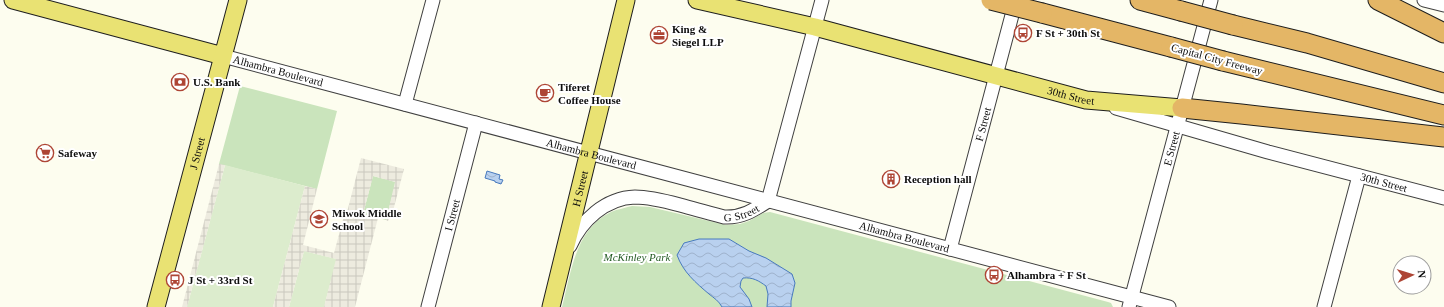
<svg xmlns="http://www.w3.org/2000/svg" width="1444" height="307" font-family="Georgia,serif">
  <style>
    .grass { fill: #cae4bc }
    .pitch { fill: #dceccd }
    .plaza { fill: url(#plaza-grid) }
    .water { fill: url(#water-waves); stroke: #487abe }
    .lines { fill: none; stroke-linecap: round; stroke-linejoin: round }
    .minor-casing { stroke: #404040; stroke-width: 15 }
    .major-casing { stroke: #1e1e1e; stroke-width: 19 }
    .highway-casing { stroke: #1e1e1e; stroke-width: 21 }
    .minor { stroke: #fff; stroke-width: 13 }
    .major { stroke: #e9e273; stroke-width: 17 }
    .highway { stroke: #e4b666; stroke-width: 19 }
    .highway-bridge-casing { stroke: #1e1e1e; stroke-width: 21; stroke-linecap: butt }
    .highway-bridge { stroke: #e4b666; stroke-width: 19 }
    .labels { text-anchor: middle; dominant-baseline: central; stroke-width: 4; stroke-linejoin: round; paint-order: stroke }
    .poi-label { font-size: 11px; font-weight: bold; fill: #0d0d0d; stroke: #fff; text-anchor: start }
    .street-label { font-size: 11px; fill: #0d0d0d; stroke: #fff }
    .park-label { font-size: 11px; font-style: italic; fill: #265d25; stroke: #fff }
  </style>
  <defs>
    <pattern id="plaza-grid" width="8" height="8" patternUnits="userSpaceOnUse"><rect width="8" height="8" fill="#edebdf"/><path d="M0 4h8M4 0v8" fill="none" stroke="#cac8be"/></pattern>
    <pattern id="water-waves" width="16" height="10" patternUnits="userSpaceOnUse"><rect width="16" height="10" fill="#b9d1ef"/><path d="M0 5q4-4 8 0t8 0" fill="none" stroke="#9eb2cc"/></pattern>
  </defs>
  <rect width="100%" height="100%" fill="#fdfdef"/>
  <path class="grass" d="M240 86 337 111 317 189 219 164Z
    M373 176 396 182 386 220 363 214Z
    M632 206 650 207 726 225 740 224 749 221 763 213 770 212 1108 302 1111 303 1113 307H562C571 273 575 229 611 212 618 209 625 208 632 206Z"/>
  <path class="pitch" d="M225 165 305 186 273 307H187Z
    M304 251 337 259 324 307H289Z"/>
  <path class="plaza" d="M361 158 404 169 393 211H391L388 221 386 220 395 182 373 176 363 214 378 218 355 307H324L336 259 304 251 289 307H273L305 186 317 189 303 245 334 253 344 216H346Z
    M219 164 225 165 187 307H182Z"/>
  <path class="water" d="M487 171 500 175 499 179 503 180 501 184 495 182V181L485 178Z
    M699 239H729L749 251 766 258 792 274 795 283 791 301V307H767L768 294 766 286C759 281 753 277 743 278L741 281 740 287 749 299 752 307H722C719 301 714 298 709 294 696 283 683 272 677 255L684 243Z"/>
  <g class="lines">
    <defs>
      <g id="minor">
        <path d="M1424 0 1444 5"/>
        <path id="s1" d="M223 56 1169 307"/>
        <path d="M405 104 433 0"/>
        <path id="s2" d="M1116 108 1268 152 1444 198"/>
        <path id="s3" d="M570 246C581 221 605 198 635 197 650 197 665 201 680 205 694 209 709 213 724 217 742 218 754 210 768 201L822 0"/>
        <path id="s4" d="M950 249 1016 0"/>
        <path id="s5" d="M428 307 476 123"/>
        <path id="s6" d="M1129 307 1211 0"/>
        <path d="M1324 307 1359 176"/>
      </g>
      <g id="major">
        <path d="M13 0 223 56"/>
        <path id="s7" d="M697 0 815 27 1086 100 1182 108"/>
        <path id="s8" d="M156 307 238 0"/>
        <path id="s9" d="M551 307 626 0"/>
      </g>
      <path id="highway" d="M1140 0 1181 11
        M1378 0 1444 33
        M1042 13 1171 47
        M1233 25 1307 43 1444 83
        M1223 61 1444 115
        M1182 108 1241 114 1444 137"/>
    </defs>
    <use href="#minor" class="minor-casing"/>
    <use href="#major" class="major-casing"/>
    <use href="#highway" class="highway-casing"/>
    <use href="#minor" class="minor"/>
    <use href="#major" class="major"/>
    <use href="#highway" class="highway"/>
    <defs>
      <path id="highway-bridge" d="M991 0 1042 13
        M1181 11 1233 25
        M1171 47 1223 61"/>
    </defs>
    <use href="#highway-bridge" class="highway-bridge-casing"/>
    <use href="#highway-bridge" class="highway-bridge"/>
  </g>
  <defs>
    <symbol id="bus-ring" viewBox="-11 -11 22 22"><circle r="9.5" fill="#fff" stroke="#ae4535" stroke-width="1.5"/><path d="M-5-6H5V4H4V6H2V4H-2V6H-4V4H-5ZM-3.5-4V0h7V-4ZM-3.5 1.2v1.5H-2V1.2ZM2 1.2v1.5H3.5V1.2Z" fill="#ae4535"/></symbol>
    <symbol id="office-ring" viewBox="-11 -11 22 22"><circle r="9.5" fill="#fff" stroke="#ae4535" stroke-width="1.5"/><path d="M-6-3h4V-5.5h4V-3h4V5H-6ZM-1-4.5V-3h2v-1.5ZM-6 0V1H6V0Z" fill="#ae4535"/></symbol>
    <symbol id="bank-ring" viewBox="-11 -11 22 22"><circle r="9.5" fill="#fff" stroke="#ae4535" stroke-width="1.5"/><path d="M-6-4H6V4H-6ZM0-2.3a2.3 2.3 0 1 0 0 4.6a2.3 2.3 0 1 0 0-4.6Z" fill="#ae4535"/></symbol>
    <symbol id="cafe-ring" viewBox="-11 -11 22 22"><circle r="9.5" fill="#fff" stroke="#ae4535" stroke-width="1.5"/><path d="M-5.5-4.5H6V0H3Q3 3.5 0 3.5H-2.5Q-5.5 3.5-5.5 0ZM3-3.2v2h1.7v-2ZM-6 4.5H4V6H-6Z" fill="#ae4535"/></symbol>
    <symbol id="supermarket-ring" viewBox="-11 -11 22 22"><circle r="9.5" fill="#fff" stroke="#ae4535" stroke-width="1.5"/><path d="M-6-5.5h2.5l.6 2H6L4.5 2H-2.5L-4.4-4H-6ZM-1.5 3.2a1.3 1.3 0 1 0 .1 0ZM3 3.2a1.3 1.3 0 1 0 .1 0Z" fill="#ae4535"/></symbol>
    <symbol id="building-ring" viewBox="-11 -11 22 22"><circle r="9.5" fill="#fff" stroke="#ae4535" stroke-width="1.5"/><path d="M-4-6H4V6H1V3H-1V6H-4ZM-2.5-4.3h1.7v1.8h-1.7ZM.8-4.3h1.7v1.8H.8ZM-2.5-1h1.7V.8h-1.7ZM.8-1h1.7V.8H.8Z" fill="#ae4535"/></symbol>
    <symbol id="school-ring" viewBox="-11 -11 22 22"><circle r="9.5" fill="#fff" stroke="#ae4535" stroke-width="1.5"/><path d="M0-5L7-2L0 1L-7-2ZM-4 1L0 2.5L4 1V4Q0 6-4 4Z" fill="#ae4535"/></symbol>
  </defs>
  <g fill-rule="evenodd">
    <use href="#bus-ring" x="1013" y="23" width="20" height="20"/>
    <use href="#office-ring" x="649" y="25" width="20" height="20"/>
    <use href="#bank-ring" x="170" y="72" width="20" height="20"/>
    <use href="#cafe-ring" x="535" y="83" width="20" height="20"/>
    <use href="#supermarket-ring" x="35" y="143" width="20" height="20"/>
    <use href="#building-ring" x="881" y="169" width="20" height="20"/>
    <use href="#school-ring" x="309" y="209" width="20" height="20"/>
    <use href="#bus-ring" x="984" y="265" width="20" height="20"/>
    <use href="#bus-ring" x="165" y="270" width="20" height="20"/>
  </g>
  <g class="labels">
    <g class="poi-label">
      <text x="672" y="29">King &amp;<tspan x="672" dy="13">Siegel LLP</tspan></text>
      <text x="1036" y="33">F St + 30th St</text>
      <text x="193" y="82">U.S. Bank</text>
      <text x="558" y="87">Tiferet<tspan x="558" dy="13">Coffee House</tspan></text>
      <text x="58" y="153">Safeway</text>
      <text x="904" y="179">Reception hall</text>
      <text x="332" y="213">Miwok Middle<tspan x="332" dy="13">School</tspan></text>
      <text x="1007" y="275">Alhambra + F St</text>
      <text x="188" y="280">J St + 33rd St</text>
    </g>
    <g class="street-label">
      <text transform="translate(1217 59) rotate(15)">Capital City Freeway</text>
      <text stroke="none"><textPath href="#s1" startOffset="57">Alhambra Boulevard</textPath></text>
      <text stroke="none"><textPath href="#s7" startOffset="386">30th Street</textPath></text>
      <text stroke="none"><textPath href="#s4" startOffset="129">F Street</textPath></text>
      <text stroke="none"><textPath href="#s6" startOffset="164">E Street</textPath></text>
      <text stroke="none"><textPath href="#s8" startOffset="159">J Street</textPath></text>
      <text stroke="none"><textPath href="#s1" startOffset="381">Alhambra Boulevard</textPath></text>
      <text stroke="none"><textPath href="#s2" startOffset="278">30th Street</textPath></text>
      <text stroke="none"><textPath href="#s9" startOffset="122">H Street</textPath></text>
      <text stroke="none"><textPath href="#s3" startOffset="195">G Street</textPath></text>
      <text stroke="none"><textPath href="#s5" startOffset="95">I Street</textPath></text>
      <text stroke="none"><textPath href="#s1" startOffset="705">Alhambra Boulevard</textPath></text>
    </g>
    <g class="park-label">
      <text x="637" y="257">McKinley Park</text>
    </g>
  </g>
  <g transform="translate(1412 275) rotate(86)"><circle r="19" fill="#ffffff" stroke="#9e9e9e"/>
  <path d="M0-3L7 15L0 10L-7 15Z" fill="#ae4535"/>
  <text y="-6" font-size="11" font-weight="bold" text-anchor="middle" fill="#0d0d0d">N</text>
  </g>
</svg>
